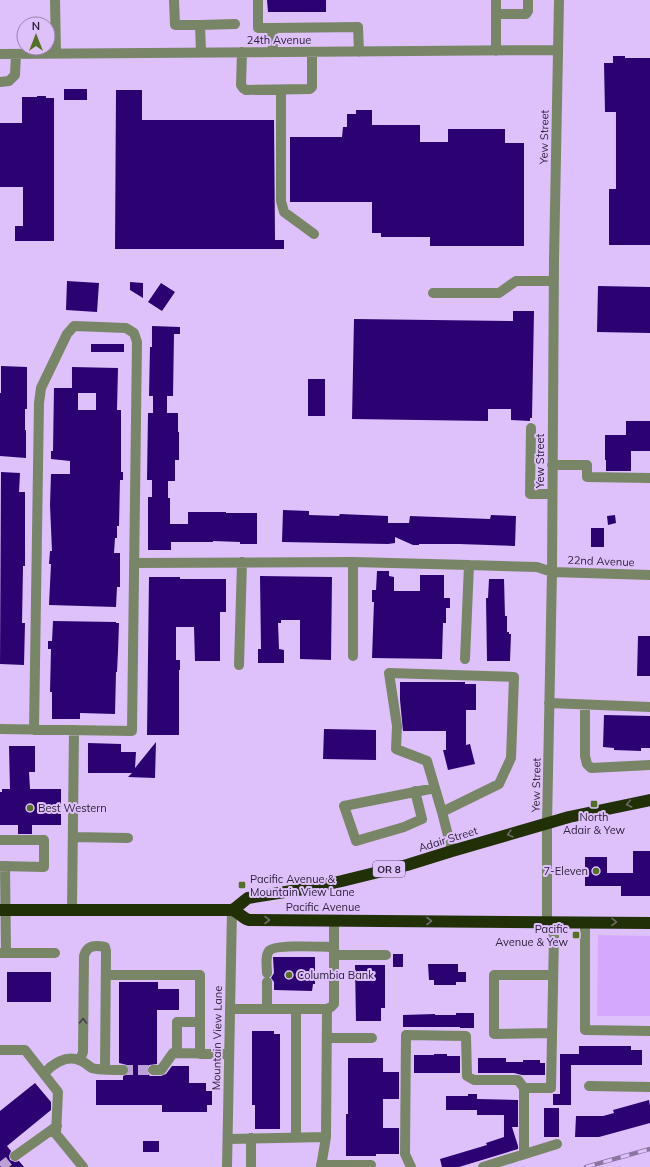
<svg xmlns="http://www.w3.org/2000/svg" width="650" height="1167" font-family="Mulish,sans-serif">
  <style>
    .green { fill: #d4a9fd }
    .building { fill: #2c0272; fill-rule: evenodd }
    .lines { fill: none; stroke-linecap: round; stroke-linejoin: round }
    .minor-tunnel { stroke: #bba1d5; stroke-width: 10; stroke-dasharray: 10 5; stroke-linecap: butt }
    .minor { stroke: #788667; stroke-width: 10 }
    .highway { stroke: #223008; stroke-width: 12 }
    .rail-casing { stroke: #8b75a1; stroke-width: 4.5 }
    .rail { stroke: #dec1fb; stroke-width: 3; stroke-dasharray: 9; stroke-linecap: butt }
    .oneway { stroke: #6d6a69 }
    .oneway2 { stroke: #453f4a }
    .poi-dot { fill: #547024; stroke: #dec1fb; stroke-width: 1.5 }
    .labels { text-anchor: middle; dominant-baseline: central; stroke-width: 4; stroke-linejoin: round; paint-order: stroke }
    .shield { fill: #dec1fb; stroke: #645176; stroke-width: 1 }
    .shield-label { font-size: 10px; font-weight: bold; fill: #2f213d }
    .street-label { font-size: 11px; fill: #2f213d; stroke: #dec1fb }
    .poi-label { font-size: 11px; fill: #2f213d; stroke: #dec1fb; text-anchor: start }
  </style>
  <rect width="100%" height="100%" fill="#dec1fb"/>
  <path class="green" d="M598 935 650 936V1016H597Z"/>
  <path class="building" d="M267 0H326V12H268Z
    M613 56H625V58H650V245H609V189H616V112H605L604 63H613Z
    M64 89H87V100H64Z
    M116 90H142V120H274L275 240H284V249H115Z
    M37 96H46V98H54V241H15V226H23V187H0V123H22V97H37Z
    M356 110H372V125H420V142H448V129H505V143H524V246H430V237H381V233H372V202H290V137H342L343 127H347V114H356Z
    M67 281 99 283 97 312 66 310Z
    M130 282 143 283V298L130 290Z
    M161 283 175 292 162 311 148 302Z
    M598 286 650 287V333L597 332Z
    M513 311H534L532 418H530V421L511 420V409H488V421L352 419 354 319 513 321Z
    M152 326 180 327V334H174L173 396H167V413H178V432H179V460H175V481H168V498H170V524H188V512H226V513H257V544H240V542L213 541V542H171V550H148V497H152V480H147L148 413H153V396H149L150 347H152Z
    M91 344H124V352H91Z
    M1 366 27 367V409H25V430H26V458L0 456V393H1Z
    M72 367 118 368 117 410H121V472H123V480H120L119 526H117V538H115L114 553H120V587H117L116 607 49 605 51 564H49L50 551H52L50 505 51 474H70V461L51 459V451H53L54 388H72ZM78 393H96V410H78Z
    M308 379H325V416H308Z
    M626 421H650V451H631V471H606V460H605V435H626Z
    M1 472 20 473 19 492H25V566H23L22 623H25L24 665 0 664Z
    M283 510 309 511V515L339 516 340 514 388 516V523H409L410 516 490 519 491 515 516 516 515 546 459 544H419V545H413L395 537V543L388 544 282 542Z
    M615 515 616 523 608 525 607 516Z
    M591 528H604V547H591Z
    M377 571H389V576L394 577V591H420V575H444V598H450V608H446V623H443L442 659 372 658 374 602H372V590H376Z
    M260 576 332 577 331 660 300 659V620H281V623H278L279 649 284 650V663H258V649H261Z
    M149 577H180V579H226V612H220V661H195L194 627H176V660H180V670H179V735H147Z
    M489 579H504L505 616H507V632H509V634H511L510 661H487L486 598H488Z
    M53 621 116 622V623H119L118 651 117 672H116L115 714 80 713V719H52V692H50L51 649H48V641H52Z
    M638 636H650V676H637Z
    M400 682H465V684H476V710H466V745L470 744 475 764 448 770 443 750H446V731H403L400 700Z
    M604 715 650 716V748H641V751L614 750V748L603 747Z
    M324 729 376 730V760L323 759Z
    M156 742 155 778 128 777 132 773H88V743L121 744V752H136L135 768Z
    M9 746H35V772H29L30 789H61V825H32V834H18V825H0V792H2V789H10Z
    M633 851H650V896H621V886H585V857H607V873H633Z
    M393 954H403V967H393Z
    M273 957H315V984H313L312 991 274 990V982L271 978 274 973Z
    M428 964H458V972H466V982H456V985H434V980H429Z
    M355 965H385V1008H381V1021H356Z
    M7 972H51V1002H7Z
    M119 982H158V989H179V1010H157V1064L149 1065 147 1067V1070L148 1074 150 1076H161L166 1074 172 1066H189V1083H206V1091H212V1105H207V1112H162V1105H96V1080H123V1076L128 1074 129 1070V1067L127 1065 119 1063Z
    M456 1013H474V1028H460V1027H403V1015L435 1014V1015H456Z
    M252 1031H274V1034H280V1129H255V1105H252Z
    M579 1046H631V1050H642V1065H571V1105H553V1094H560V1054H579Z
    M434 1054H447V1056H460V1073H414V1055H434Z
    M348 1058H383V1072H399V1099H383V1128H399V1154H376V1156H346V1114H348Z
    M478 1058H506V1062H523V1060H540V1063H545V1075H522L514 1073H478Z
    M35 1083 51 1102V1110L7 1146 11 1151 9 1156 10 1160 15 1162 19 1161 24 1167H0V1111Z
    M468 1094H477V1099L518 1100V1127H512L518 1146V1149L459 1167H442L440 1159 487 1145 486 1143 504 1137V1115H477V1110H446V1096H468Z
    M649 1100 650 1106V1123L599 1137H575L576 1116H603L614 1113 613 1110Z
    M544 1108H559V1137H544Z
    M143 1141H159V1152H143Z"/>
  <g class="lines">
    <path class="minor-tunnel" d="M123 1070H153
      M1 1167 15 1156"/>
    <path class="minor" d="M55 0 56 53
      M174 0 175 25H200
      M258 0V28H272L273 52
      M496 0V14
      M272 28 358 27 359 52
      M496 51V14H526L528 11V0
      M201 52 200 25 235 24
      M242 52 241 85 243 88 246 90 310 89 312 87V52
      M0 54 558 50
      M0 82 9 81 15 75 16 54
      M281 90V201L284 212 314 234
      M433 293H499L516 281H553
      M531 428 530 494H552
      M552 465H587V477L650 478
      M134 563 353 562 469 565 537 567 552 572 650 575
      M353 656V562
      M465 659 469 565
      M239 665 242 562
      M549 703 650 707
      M585 705V756L587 764 591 768 650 765
      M0 729 132 731 137 342 134 333 126 328 74 326 67 334 41 388 39 403 34 730
      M415 791 422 819 404 827 356 841 344 806 435 788
      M442 812 427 761 396 749 397 726 389 673 514 677 511 758 499 784 442 812 452 851
      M73 837 128 838
      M0 840H44V867L0 866
      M5 866 6 953
      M72 910 74 730
      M585 922V1030L650 1031
      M0 953H55
      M334 955H386
      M267 973C267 967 265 956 269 951 274 944 324 947 334 947
      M106 975H200V1054
      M230 1009H327L326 1137
      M267 1009V982
      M327 1009 331 1007 334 1004V921
      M552 1033 494 1034V975H553
      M327 1038H372
      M0 1050H25L58 1092 56 1134 83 1167
      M177 1053V1022H200
      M80 1060 83 1052 84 956C87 945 95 945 105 947L106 951 105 1069
      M153 1070H161L173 1053 229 1054
      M44 1074C52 1064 66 1055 79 1060 84 1061 88 1066 92 1068 98 1070 116 1070 123 1070
      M589 1086 650 1087
      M251 1138V1167
      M296 1138V1009
      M228 1139 326 1137 321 1167
      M524 1154V1088
      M15 1156 57 1126
      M321 1165H371
      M227 1167 232 910
      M411 1167 405 1154 406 1035 466 1036 467 1076 474 1080H518L524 1088H551L554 935 547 922V824L552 572 554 260 559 0
      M483 1167 557 1144"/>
    <path class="highway" d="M0 910H232C239 912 242 918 249 920L650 923
      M232 910C238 907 242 902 248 898L310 888 342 881 407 865 452 851 569 817 650 800"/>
    <defs>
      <path id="rail" d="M586 1167 650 1149"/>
    </defs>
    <use href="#rail" class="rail-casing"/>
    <use href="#rail" class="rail"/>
  </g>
  <defs><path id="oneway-chevron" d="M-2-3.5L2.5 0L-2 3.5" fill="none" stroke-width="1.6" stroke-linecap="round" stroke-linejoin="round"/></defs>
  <g class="oneway">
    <use href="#oneway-chevron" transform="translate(629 804) rotate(169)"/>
    <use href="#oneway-chevron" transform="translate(510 834) rotate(164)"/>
    <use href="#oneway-chevron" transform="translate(267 920)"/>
    <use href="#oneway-chevron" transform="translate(429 921)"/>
    <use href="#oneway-chevron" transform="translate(614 922) rotate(1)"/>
  </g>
  <use class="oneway2" href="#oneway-chevron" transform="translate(83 1021) rotate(-89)"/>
  <g class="poi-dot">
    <rect x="590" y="800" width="8" height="8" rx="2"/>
    <circle cx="30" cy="808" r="4"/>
    <circle cx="596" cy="871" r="4"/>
    <rect x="238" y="881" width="8" height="8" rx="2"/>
    <rect x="572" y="931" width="8" height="8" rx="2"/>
    <circle cx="289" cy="975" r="4"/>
  </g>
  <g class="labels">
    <rect class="shield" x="373" y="861" width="32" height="16" rx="3"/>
    <g class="shield-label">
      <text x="389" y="869">OR 8</text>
    </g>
    <g class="street-label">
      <text x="279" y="40">24th Avenue</text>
      <text transform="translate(544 137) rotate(-89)">Yew Street</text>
      <text transform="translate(540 461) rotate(-90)">Yew Street</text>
      <text transform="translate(601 561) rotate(2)">22nd Avenue</text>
      <text transform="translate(536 785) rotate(-89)">Yew Street</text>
      <text transform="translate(448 839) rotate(-17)">Adair Street</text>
      <text x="323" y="907">Pacific Avenue</text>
      <text transform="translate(217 1038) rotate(-89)">Mountain View Lane</text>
    </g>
    <g class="poi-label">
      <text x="38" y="808">Best Western</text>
      <text x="594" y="817" text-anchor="middle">North<tspan x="594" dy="13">Adair &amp; Yew</tspan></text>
      <text x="588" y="871" text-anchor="end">7-Eleven</text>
      <text x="250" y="879">Pacific Avenue &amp;<tspan x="250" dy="13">Mountain View Lane</tspan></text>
      <text x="568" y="929" text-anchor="end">Pacific<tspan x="568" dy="13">Avenue &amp; Yew</tspan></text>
      <text x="297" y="975">Columbia Bank</text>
    </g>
  </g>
  <g transform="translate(36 36)"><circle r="19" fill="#dec1fb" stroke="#9881af"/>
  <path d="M0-3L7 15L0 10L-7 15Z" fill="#547024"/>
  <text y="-6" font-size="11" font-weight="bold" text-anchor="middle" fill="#2f213d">N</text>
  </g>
</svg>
